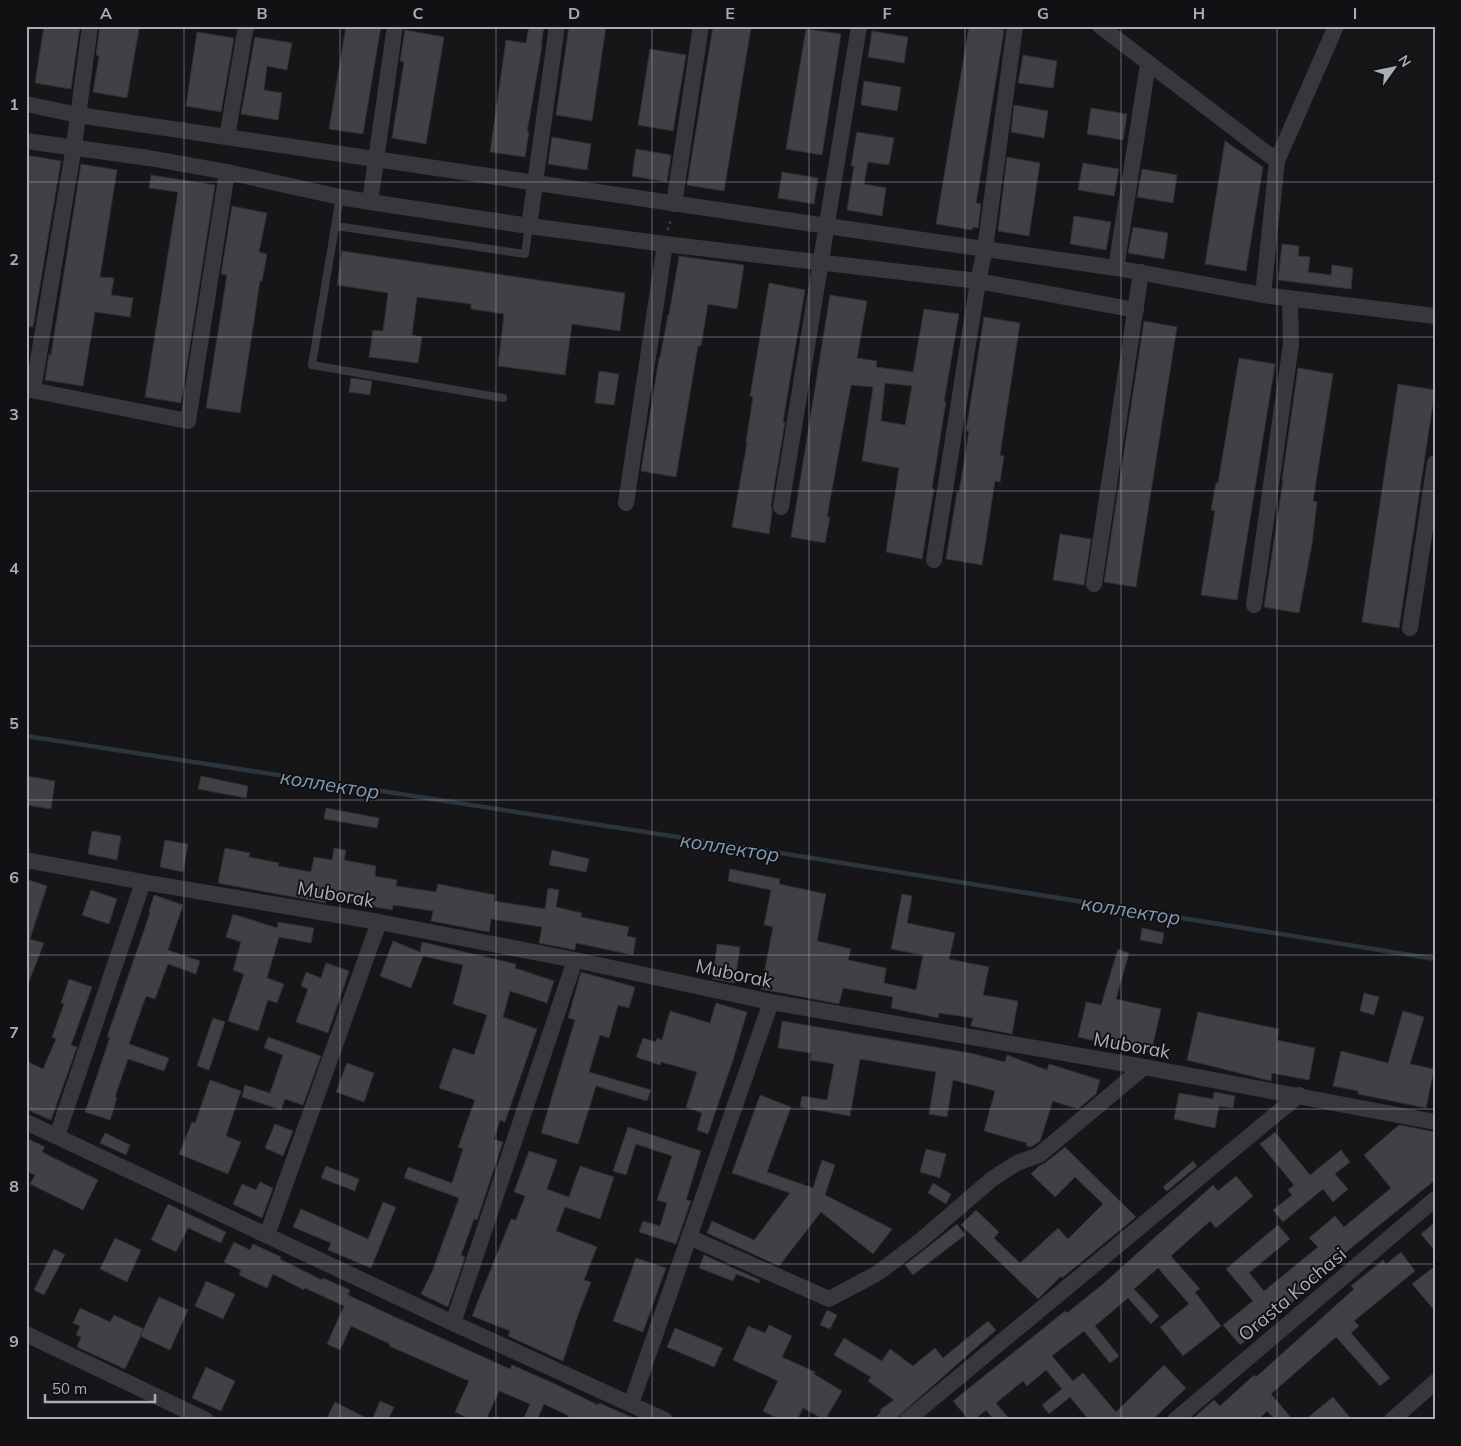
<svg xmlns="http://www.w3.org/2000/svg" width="1461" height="1446" font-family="Mulish,sans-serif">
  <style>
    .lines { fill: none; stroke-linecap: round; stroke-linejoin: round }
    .stream { stroke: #2c353c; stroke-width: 4.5 }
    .building { fill: #404145; stroke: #303034; fill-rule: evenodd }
    .path { stroke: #3d3f44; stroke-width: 2.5; stroke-dasharray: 2.5 4; stroke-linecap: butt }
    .service { stroke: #37383d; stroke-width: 8 }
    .minor { stroke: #37383d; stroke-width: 16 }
    .grid { fill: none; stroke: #a8adb8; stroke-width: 1; stroke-opacity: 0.55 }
    .labels { text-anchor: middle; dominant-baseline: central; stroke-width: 4; stroke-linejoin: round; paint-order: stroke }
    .street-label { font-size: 19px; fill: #a8adb8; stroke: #111113 }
    .water-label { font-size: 20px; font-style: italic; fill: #7f9bb3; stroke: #111113 }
    .neatline { fill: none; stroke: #a8adb8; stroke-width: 2 }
    .grid-label { font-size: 16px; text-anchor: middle; font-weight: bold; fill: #a8adb8 }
  </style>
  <rect width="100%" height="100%" fill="#161618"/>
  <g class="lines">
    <path class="stream" d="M26 736 762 850 1435 959"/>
  </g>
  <path class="building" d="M44 26H80L71 89 35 83Z
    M100 26H124L139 29 127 98 93 92 99 56 96 55Z
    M346 26H381L363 134 329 129Z
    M529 26H544L541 45 542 46 527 132H529L525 157 490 152 506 40 526 43Z
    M569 26H606L592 121 556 115Z
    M713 26H738L751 28 724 191 687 185Z
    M969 26H982L1004 30 976 203 981 204 978 228 973 227 972 230 936 224Z
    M806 29 841 34 822 155 786 149Z
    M405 30 444 37 426 144 392 138 404 62 400 61Z
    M872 31 908 37 904 63 868 57Z
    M197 32 234 38 221 112 186 106Z
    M255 37 292 43 287 70 267 66 264 90 282 93 278 120 241 114Z
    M650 49 686 55 673 131 638 125Z
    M1023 55 1057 61 1053 88 1018 83Z
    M864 81 901 87 897 111 861 105Z
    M1014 105 1048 111 1044 138 1011 132Z
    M1091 108 1127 114 1123 140 1087 134Z
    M857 132 894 138 889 165 868 162 864 184 886 188 882 216 847 210 854 166H851Z
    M552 137 591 144 587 170 548 164Z
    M1225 141 1263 167 1246 271 1205 264Z
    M636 149 671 155 667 182 632 176Z
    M26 155 61 161 33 327 26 326Z
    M1007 157 1040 163 1029 236 998 231Z
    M1083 163 1119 169 1114 196 1078 190Z
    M81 164 117 170 100 277 114 278 111 295 133 298 130 317 95 312 83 386 45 380 49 354 51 355Z
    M1142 169 1177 175 1173 203 1137 197Z
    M782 172 818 178 814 204 778 198Z
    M151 175 215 185 181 403 145 397 178 192 149 188Z
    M232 206 267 213 259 252 267 254 262 281H260L240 413 206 408 227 275 221 274Z
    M1074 216 1111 222 1106 250 1070 244Z
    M1133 227 1168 233 1164 259 1128 253Z
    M1282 244 1299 246 1298 256 1310 257 1308 272 1331 275 1332 265 1353 268 1351 289 1278 280Z
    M342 251 625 293 620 331 572 324 565 375 498 366 504 314 471 309V304L417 297 412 335 422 337 418 363 369 357 373 330 383 331 388 293 337 285Z
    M679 256 744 265 737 309 708 304 701 346H698L676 477 641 471 659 358H660L668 315H669Z
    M769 283 805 290 783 422H785L771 505 772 512 769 534 732 527 747 443 746 442 753 397 750 396Z
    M830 295 867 301 857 358 877 361 876 367 913 372 924 309 959 314 944 402H946L932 488 934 489 922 559 886 552 899 468 862 461 873 387 851 385 827 517H830L825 543 791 537ZM885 383 912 386 905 425 881 421Z
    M984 317 1020 323 1000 455 1004 456 1000 482 995 481 982 565 946 559 957 492H959L969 431H966Z
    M1144 321 1177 327 1136 587 1104 582Z
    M1239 358 1275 364 1237 600 1201 595 1215 511 1211 510 1216 483H1218Z
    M1298 368 1333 374 1313 501 1317 502 1312 544 1299 613 1264 607 1283 480H1282Z
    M599 371 619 374 614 405 595 403Z
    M351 378 372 381 370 395 349 392Z
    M1398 384 1435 390 1399 628 1362 622Z
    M1060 534 1091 539 1084 585 1053 580Z
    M26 776 55 781 51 809 26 805Z
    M201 776 248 786 246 798 198 789Z
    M326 808 379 818 377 828 324 819Z
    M92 831 121 836 117 860 88 854Z
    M165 840 188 844 183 872 160 867Z
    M225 848 250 853 249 857 279 863 278 866 311 872 314 857 332 860 334 848 346 850 344 860 376 866 375 876 397 880 396 886 436 892 438 884 495 895 494 901 545 909 548 888 559 890 556 907 582 913 581 917 629 927 627 936 636 938 633 955 576 943 575 950 539 943 542 927 491 919 489 932 431 921 433 911 393 905 392 910 327 898 326 903 218 883Z
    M552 850 589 859 586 872 549 865Z
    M730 869 780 879 779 884 826 894 817 941 851 949 848 960 886 968 884 983 916 990 923 955 891 949 902 894 912 896 907 923 955 933 949 959 989 967 983 995 1018 1001 1012 1034 971 1026 973 1018 939 1013 938 1018 891 1008 893 997 843 988 839 1004 761 989 773 927 764 925 771 890 728 881Z
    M26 879 47 886 30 939 44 943 28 984H26Z
    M91 890 117 899 109 924 82 915Z
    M154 895 183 905 168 950 200 961 196 974 168 964 155 999 146 996 129 1044 169 1058 164 1071 128 1059 115 1097 117 1098 110 1120 85 1112 110 1037H107L150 913 149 912Z
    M233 914 277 928 278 922 314 928 311 943 279 937 267 978 284 984 277 1003 268 1000 258 1031 228 1021 244 974 233 970 241 942 226 937Z
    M1142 928 1164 933 1162 944 1140 940Z
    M393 941 420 952 422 942 516 964 515 968 554 981 547 1003 510 991 503 1017 537 1029 505 1122 500 1120 494 1139 503 1142 477 1220 474 1219 461 1255 465 1257 448 1307 421 1294 432 1272 459 1198 404 1178 408 1167 452 1183 463 1149 458 1147 475 1100 439 1088 453 1048 474 1055 487 1015 453 1004 463 965 423 956 411 988 380 976Z
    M717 944 740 947 735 983 713 979Z
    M1118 949 1129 953 1116 999 1161 1009 1151 1053 1078 1037 1086 1002 1101 1005Z
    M326 963 349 971 328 1033 296 1022 308 989 301 986 306 972 321 978Z
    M581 972 635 987 629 1008 618 1005 609 1038 600 1035 589 1072 651 1090 647 1101 596 1086 578 1144 541 1133 575 1020 568 1018Z
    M69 979 92 987 71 1045 77 1047 51 1120 26 1109V1061L43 1069 56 1039 52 1037 64 1004 61 1003Z
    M1364 993 1379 997 1374 1015 1360 1011Z
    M716 1003 747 1012 733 1060 708 1134 697 1130 702 1113 686 1107 697 1072 661 1062 660 1065 636 1057 643 1038 656 1042 657 1038 662 1040 670 1011 710 1023Z
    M1403 1011 1424 1017 1410 1064 1434 1069 1426 1108 1358 1094V1091L1333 1086 1341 1051 1388 1063Z
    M1198 1012 1279 1029 1277 1040 1315 1048 1309 1080 1272 1073 1271 1081 1187 1060Z
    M213 1018 225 1022 209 1070 197 1066Z
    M782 1021 970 1053 1005 1062 1007 1055 1047 1070 1049 1064 1100 1080 1096 1094 1078 1109 1053 1101 1040 1141 1031 1147 1026 1146 1027 1143 984 1131 995 1091 953 1080 947 1117 929 1114 936 1072 860 1059 850 1116 800 1107 802 1096 827 1100 834 1064 810 1060 811 1053 778 1048Z
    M268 1037 321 1056 303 1105 285 1099 281 1110 242 1097 245 1085 270 1093 283 1055 264 1048Z
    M347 1063 374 1073 364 1102 336 1092Z
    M210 1080 241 1091 226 1136 241 1142 228 1174 179 1154 192 1122 195 1123Z
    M1214 1092 1235 1096 1233 1108 1219 1106 1215 1128 1174 1119 1179 1093 1213 1099Z
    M760 1095 791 1107 767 1172 813 1188 822 1160 835 1165 825 1195 892 1229 873 1254 821 1212 779 1266 707 1233 712 1221 754 1240 790 1193 732 1173Z
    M275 1124 293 1131 283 1156 265 1148Z
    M1399 1125 1435 1132V1180L1319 1274 1322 1278 1240 1345 1223 1325 1253 1301 1226 1269 1278 1225 1290 1239 1249 1273 1264 1291 1318 1247 1309 1238 1335 1216 1344 1227 1391 1188 1364 1155Z
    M628 1127 701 1151 686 1200 691 1201 676 1244 639 1232 643 1221 660 1226 667 1203 657 1200 672 1156 636 1144 626 1175 613 1171Z
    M1275 1132 1310 1175 1341 1150 1350 1162 1335 1174 1348 1189 1333 1202 1323 1189 1283 1222 1273 1210 1292 1195 1288 1190 1294 1185 1260 1144Z
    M105 1133 130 1145 126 1155 100 1143Z
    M26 1138 45 1147 42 1152 98 1180 83 1210 30 1184 35 1175 26 1171Z
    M1065 1147 1136 1217 1062 1278 1061 1276 1038 1299 961 1225 976 1210 999 1232 994 1238 1020 1263 1058 1228 1068 1239 1103 1204 1075 1177 1055 1197 1031 1174 1039 1166 1045 1163Z
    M926 1149 946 1154 940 1178 920 1172Z
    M529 1151 557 1160 547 1189 569 1197 580 1166 614 1177 600 1219 565 1207 556 1231 597 1247 584 1280 591 1282 578 1315 563 1361 508 1336 510 1331 472 1316 511 1219 516 1220 525 1196 514 1192Z
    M1193 1161 1197 1166 1167 1191 1163 1187Z
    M326 1166 359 1179 355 1191 321 1178Z
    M1236 1176 1253 1196 1216 1228 1210 1221 1171 1256 1200 1289 1195 1292 1221 1326 1183 1356 1160 1327 1189 1304 1158 1268 1134 1289 1159 1316 1151 1324 1128 1298 1095 1326 1119 1356 1110 1363 1084 1331 1052 1356 1073 1381 1083 1373 1116 1412 1164 1365 1186 1388 1152 1420H1089L1070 1397 1049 1414 1042 1405 1062 1389 1046 1370 1027 1386 1023 1381 996 1403 1010 1420H994L986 1410 974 1420H969L953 1401 1065 1311 1067 1313 1103 1284 1213 1185 1218 1191Z
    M260 1182 273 1188 262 1218 233 1204 242 1184 256 1190Z
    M933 1183 951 1194 946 1204 928 1193Z
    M383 1202 396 1207 371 1268 328 1250 331 1243 293 1227 301 1209 368 1239Z
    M168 1204 226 1232 221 1243 188 1228 176 1252 151 1240Z
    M1435 1222V1251L1421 1234Z
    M957 1224 965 1235 913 1275 905 1265Z
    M115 1238 141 1250 127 1282 100 1269Z
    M234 1242 250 1250 253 1244 281 1257 280 1259 322 1280 323 1278 350 1290 348 1295 395 1317 510 1369 512 1365 553 1383 598 1405 599 1403 638 1420H567L569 1416 544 1404 537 1420H523L530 1404 499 1391 486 1420H472L455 1412 469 1381 389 1346 390 1344 351 1326 340 1350 327 1344 344 1306 305 1288 304 1290 273 1274 267 1288 239 1275 241 1270 224 1262Z
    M54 1249 65 1255 44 1295 34 1290Z
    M1401 1252 1415 1271 1354 1321 1359 1326 1351 1333 1390 1378 1380 1386 1336 1337 1271 1394 1293 1420H1275L1267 1411 1258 1420H1191L1214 1400 1220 1406 1254 1375 1256 1377 1354 1289 1351 1286 1383 1260 1386 1264Z
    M704 1255 760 1280 759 1283 736 1274 733 1281 699 1268Z
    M636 1258 666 1268 643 1332 613 1321Z
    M1435 1266V1311L1412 1284Z
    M206 1281 235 1294 223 1319 195 1306Z
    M159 1297 188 1310 170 1350 140 1336Z
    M80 1308 110 1322 114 1315 144 1329 125 1369 77 1347 81 1337 76 1335 80 1326 73 1323Z
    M827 1310 837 1315 830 1329 820 1325Z
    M988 1321 996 1330 894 1420H873L881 1412 880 1410 894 1400 868 1381 871 1377 834 1355 844 1338 882 1361 890 1349 913 1366 935 1348 943 1358Z
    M769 1325 792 1336 782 1357 815 1372 814 1374 842 1391 825 1420 803 1408 797 1420H781L763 1411 778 1381 733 1360 748 1326 765 1333Z
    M675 1328 723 1348 714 1367 667 1347Z
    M206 1367 235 1381 221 1411 192 1398Z
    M1333 1397 1352 1420H1305Z
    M380 1401 394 1407 388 1420H372Z
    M335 1402 370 1420H326Z"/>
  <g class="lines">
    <path class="path" d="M668 230 671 218"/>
    <path class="service" d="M340 197 312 365 503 398
      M336 226 525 254 529 226"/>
    <path class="minor" d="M1100 26 1277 161
      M26 104 78 115 827 226 1116 268 1263 295 1435 316
      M227 137 246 26
      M26 141 149 158 227 172 340 197 370 202 529 226 665 244 978 281 1136 310
      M370 202 395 26
      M674 204 701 26
      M529 226 557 26
      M1116 268 1148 64
      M1263 295 1277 161 1336 26
      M26 389 188 421 227 172
      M33 390 74 146 90 26
      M626 503 665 244
      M781 507 859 26
      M934 560 978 281 985 249 1015 26
      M1094 584 1141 272
      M1254 605 1291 344 1290 299
      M1410 628 1435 463
      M26 860 143 882 379 922 575 960 771 1002 1144 1067 1435 1122
      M26 1122 453 1323 665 1420
      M57 1136 143 882
      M267 1235 379 922
      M689 1237 829 1299 878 1273 920 1241 992 1179 1017 1163 1039 1155 1144 1067
      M453 1323 575 960
      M26 1334 206 1420
      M631 1404 771 1002
      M907 1420 1299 1095
      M1175 1420 1435 1199
      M1392 1420 1435 1382"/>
  </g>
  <path class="grid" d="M184 26V1420M340 26V1420M496 26V1420M652 26V1420M809 26V1420M965 26V1420M1121 26V1420M1277 26V1420M26 182H1435M26 337H1435M26 491H1435M26 646H1435M26 800H1435M26 955H1435M26 1109H1435M26 1264H1435"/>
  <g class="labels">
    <g class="street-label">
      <text transform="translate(336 894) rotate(10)">Muborak</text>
      <text transform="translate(734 973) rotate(12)">Muborak</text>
      <text transform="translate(1132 1045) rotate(10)">Muborak</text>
      <text transform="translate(1292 1294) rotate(-40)">Orasta Kochasi</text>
    </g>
    <g class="water-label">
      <text transform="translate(330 784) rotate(9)">коллектор</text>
      <text transform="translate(730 847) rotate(9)">коллектор</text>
      <text transform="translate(1131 910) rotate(9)">коллектор</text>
    </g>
  </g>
  <rect width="1461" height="1446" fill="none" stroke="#111113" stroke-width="55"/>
  <g transform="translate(1394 68) rotate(57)" stroke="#111113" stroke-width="4" paint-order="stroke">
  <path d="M0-4L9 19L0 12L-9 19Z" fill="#a8adb8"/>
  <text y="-8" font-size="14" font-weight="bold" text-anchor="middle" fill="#a8adb8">N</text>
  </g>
  <path d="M45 1394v8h110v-8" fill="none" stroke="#a8adb8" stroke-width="2.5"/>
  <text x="52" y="1394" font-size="15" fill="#a8adb8" stroke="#111113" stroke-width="4" paint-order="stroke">50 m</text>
  <rect x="28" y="28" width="1406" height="1390" class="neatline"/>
  <g class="grid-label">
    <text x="106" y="19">A</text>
    <text x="262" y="19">B</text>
    <text x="418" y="19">C</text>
    <text x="574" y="19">D</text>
    <text x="730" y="19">E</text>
    <text x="887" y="19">F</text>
    <text x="1043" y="19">G</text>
    <text x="1199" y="19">H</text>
    <text x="1355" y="19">I</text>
    <text x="14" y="110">1</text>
    <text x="14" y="265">2</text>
    <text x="14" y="420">3</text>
    <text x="14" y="574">4</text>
    <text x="14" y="729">5</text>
    <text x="14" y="883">6</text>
    <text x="14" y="1038">7</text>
    <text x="14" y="1192">8</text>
    <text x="14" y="1347">9</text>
  </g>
</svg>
